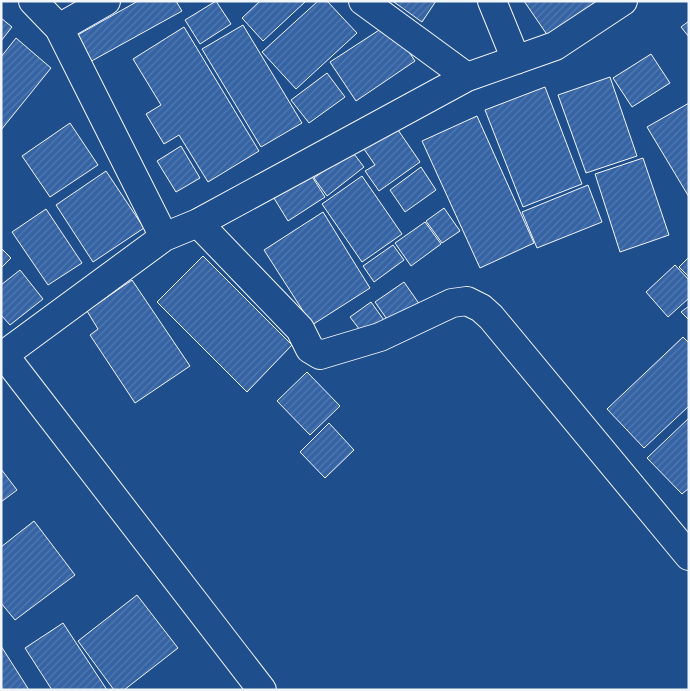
<svg xmlns="http://www.w3.org/2000/svg" width="690" height="691" font-family="Barlow,sans-serif">
  <style>
    .building { fill: url(#building-hatch); stroke: #f2f6ff }
    .lines { fill: none; stroke-linecap: round; stroke-linejoin: round }
    .street-casing { stroke: #f2f6ff; stroke-width: 30 }
    .street { stroke: #1f4e8c; stroke-width: 28 }
  </style>
  <defs>
    <pattern id="building-hatch" width="6" height="6" patternUnits="userSpaceOnUse" patternTransform="scale(1.25)"><rect width="6" height="6" fill="#3563a3"/><path d="M-1 1l2-2M0 6l6-6M5 7l2-2" fill="none" stroke="#537ab1"/></pattern>
  </defs>
  <rect width="100%" height="100%" fill="#1f4e8c"/>
  <path class="building" d="M138 1H176L182 11 88 63 74 37Z
    M216 1 231 24 200 44 185 20Z
    M260 1H306L263 41 242 18Z
    M318 1H327L357 33 296 89 262 52Z
    M395 1H436L422 22 394 2Z
    M524 1H602L550 39Z
    M1 18 12 27 1 41Z
    M689 21V37L681 27Z
    M390 23 415 61 356 101 330 62Z
    M243 25 302 123 261 147 202 49Z
    M184 27 259 151 208 182 179 135 164 144 146 114 161 105 133 59Z
    M16 38 51 68 1 130V57Z
    M651 54 670 83 632 107 613 78Z
    M327 73 345 97 309 123 291 100Z
    M610 77 637 156 586 173 558 95Z
    M545 87 582 184 523 207 485 110Z
    M689 103V197L647 127Z
    M477 116 534 243 480 268 422 141Z
    M70 123 98 165 50 197 22 156Z
    M396 127 420 162 379 191 365 171 375 165 364 149Z
    M181 146 200 178 176 192 157 161Z
    M351 150 364 167 327 196 314 178Z
    M643 158 669 235 620 252 595 174Z
    M306 167 325 197 288 221 269 190Z
    M421 167 436 190 405 212 390 190Z
    M106 171 144 228 93 262 56 205Z
    M362 176 402 234 362 262 322 204Z
    M588 185 602 222 537 248 522 212Z
    M444 208 460 231 442 243 426 221Z
    M46 209 82 263 48 285 12 232Z
    M323 212 370 288 312 325 264 250Z
    M425 222 441 244 411 266 395 243Z
    M393 245 404 260 374 282 363 266Z
    M1 248 11 258 1 268Z
    M203 256 292 345 247 392 157 302Z
    M689 257V277L679 267Z
    M675 265 689 280V298L668 317 646 292Z
    M20 270 43 299 10 325 1 315V285Z
    M132 280 190 366 135 403 90 335 98 329 87 311Z
    M404 282 420 305 391 325 375 302Z
    M371 302 386 323 366 338 350 317Z
    M689 306V320L681 312Z
    M683 337 689 343V406L644 448 607 409Z
    M307 372 340 406 310 435 277 401Z
    M689 418V488L682 494 647 458Z
    M329 423 354 450 325 478 300 452Z
    M1 469 17 490 1 502Z
    M34 521 75 575 15 620 1 603V547Z
    M137 595 178 648 124 690H114L78 641Z
    M63 623 107 690H52L25 648Z
    M1 646 29 690H1Z"/>
  <g class="lines">
    <defs>
      <path id="street" d="M33 1 59 28 164 237
        M363 1 467 77
        M492 1 516 60
        M59 28 106 1
        M198 223 300 329 310 349 320 355 380 337 452 303 467 301 481 308 491 317 689 556
        M4 355 262 690
        M1 357 164 237 198 223 467 77 555 46 623 1"/>
    </defs>
    <use href="#street" class="street-casing"/>
    <use href="#street" class="street"/>
  </g>
  <rect width="690" height="691" fill="none" stroke="#f2f6ff" stroke-width="5"/>
</svg>
